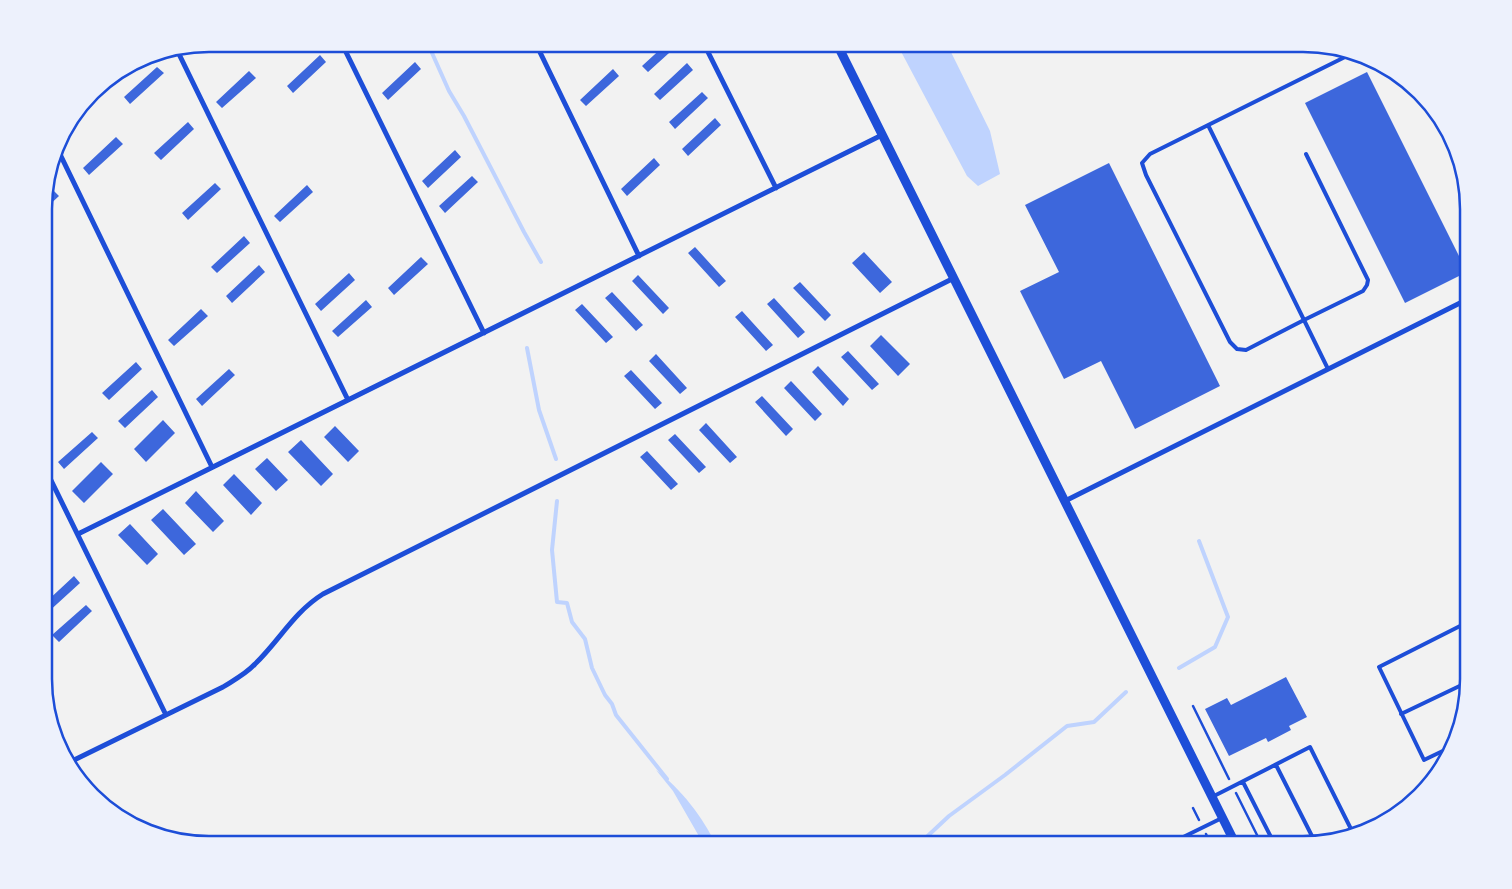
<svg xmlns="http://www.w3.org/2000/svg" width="1512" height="889" font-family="'PT Sans Narrow',sans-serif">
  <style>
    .water { fill: #bfd3fe }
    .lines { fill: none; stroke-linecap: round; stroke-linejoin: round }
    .stream { stroke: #bfd3fe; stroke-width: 4 }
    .building { fill: #3d67dc }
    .path { stroke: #1d4ed8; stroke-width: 2.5 }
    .service { stroke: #1d4ed8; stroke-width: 4 }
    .minor { stroke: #1d4ed8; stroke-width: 5 }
    .tertiary { stroke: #1d4ed8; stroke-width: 9 }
    .rim { fill: none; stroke: #1d4ed8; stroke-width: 2.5 }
  </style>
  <rect width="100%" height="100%" fill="#f2f2f2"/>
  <path class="water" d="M897 44H947L990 131 1000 174 978 186 967 176Z
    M656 770C681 789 703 817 716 845H702L700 838 673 791Z"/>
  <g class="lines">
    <path class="stream" d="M428 44 449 91 464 116 524 232 541 262
      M527 348 539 410 556 459
      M557 501 552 550 557 602 567 603 572 622 585 639 592 668 605 695 612 704 616 715 667 779
      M1179 668 1215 647 1228 617 1199 541
      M918 845 949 816 1005 775 1067 726 1094 722 1126 692"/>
  </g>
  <path class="building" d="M666 44H679L648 72 642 66Z
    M320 55 326 62 293 93 287 86Z
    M415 62 421 69 388 100 382 93Z
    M687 63 693 70 660 100 654 94Z
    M157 67 164 73 130 104 124 97Z
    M613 69 619 76 586 106 580 100Z
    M249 71 256 78 222 108 216 102Z
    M1367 72 1467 272 1405 303 1305 103Z
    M702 92 708 98 675 129 669 122Z
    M715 118 721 125 688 156 682 149Z
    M188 122 194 129 161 160 154 153Z
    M116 137 123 144 89 175 83 168Z
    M455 150 461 157 428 188 422 181Z
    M654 158 660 165 627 196 621 189Z
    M1109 163 1220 386 1135 429 1101 361 1064 379 1020 291 1059 272 1025 205Z
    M472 176 478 182 445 213 439 206Z
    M215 183 221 189 188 220 182 213Z
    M307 185 313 192 280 222 274 216Z
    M52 189 59 196 45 209V196Z
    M244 236 250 243 217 273 211 267Z
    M695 247 726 281 719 287 688 253Z
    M864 252 892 282 880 293 852 263Z
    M421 257 428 264 394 295 388 288Z
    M259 265 265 272 232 303 226 296Z
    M349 273 355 280 321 311 315 304Z
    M638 275 669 308 663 314 632 281Z
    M800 282 831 315 825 321 793 288Z
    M612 292 643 325 636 331 605 298Z
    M774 298 805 332 798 338 767 304Z
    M366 300 372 307 338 337 332 331Z
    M582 304 613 337 606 343 575 310Z
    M201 309 208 316 174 346 168 340Z
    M742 311 773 345 766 351 735 317Z
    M881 335 910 364 898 376 870 346Z
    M848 351 879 384 872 390 841 357Z
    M656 354 687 388 680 394 649 361Z
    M136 362 142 369 109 400 102 393Z
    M818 366 849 399 843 406 812 372Z
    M229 369 235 375 202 406 196 399Z
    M631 370 662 403 655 409 624 376Z
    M791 381 822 414 815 421 784 388Z
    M152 390 158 397 125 428 118 421Z
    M762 396 793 429 786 436 755 402Z
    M163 420 175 433 146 462 134 449Z
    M706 423 737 457 730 463 699 430Z
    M335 426 359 451 348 462 324 437Z
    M92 432 98 438 64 469 58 462Z
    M675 434 706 467 699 473 668 440Z
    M301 440 333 474 321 486 288 452Z
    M647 451 678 484 671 490 640 457Z
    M267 458 288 480 276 491 255 469Z
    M101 462 113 474 84 503 72 491Z
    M234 474 262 503 251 515 223 485Z
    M196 491 224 521 213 532 185 503Z
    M163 509 196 544 184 555 151 520Z
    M130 524 158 554 147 565 118 535Z
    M74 576 80 583 46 614 45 603Z
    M86 605 92 611 59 642 52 635Z
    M1286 677 1307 717 1289 726 1291 730 1268 742 1266 738 1229 756 1205 709 1227 698 1231 705Z
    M45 694 51 701 47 705 45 701Z"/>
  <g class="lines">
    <path class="path" d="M1193 706 1229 779
      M1236 793 1262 845
      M1193 808 1199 820
      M1206 834 1211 845"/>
    <path class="service" d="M1208 125 1304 320 1363 291 1367 285 1368 280 1306 154
      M1328 369 1304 320 1246 350 1237 349 1230 342 1146 175 1142 163 1150 154 1347 56
      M1401 714 1468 682
      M1451 747 1424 760 1379 667 1468 622
      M1276 765 1316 844
      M1243 782 1275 845
      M1212 797 1310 747 1353 833
      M1171 845V843L1222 818"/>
    <path class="minor" d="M342 44 484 333
      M536 44 639 256
      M704 44 776 188
      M177 50 348 400
      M57 148 212 467
      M45 468 166 715
      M1065 501 1468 299
      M78 534 882 135
      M68 763 223 687C234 680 246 674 255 664 279 641 294 612 323 594L954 278"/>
    <path class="tertiary" d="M837 44 1236 845"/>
  </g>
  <path d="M0 0H1512V889H0ZM209 52H1303A157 157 0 0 1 1460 209V679A157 157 0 0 1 1303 836H209A157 157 0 0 1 52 679V209A157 157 0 0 1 209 52Z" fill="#edf1fc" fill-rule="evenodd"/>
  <path class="rim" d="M209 52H1303A157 157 0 0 1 1460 209V679A157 157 0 0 1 1303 836H209A157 157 0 0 1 52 679V209A157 157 0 0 1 209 52Z"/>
</svg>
